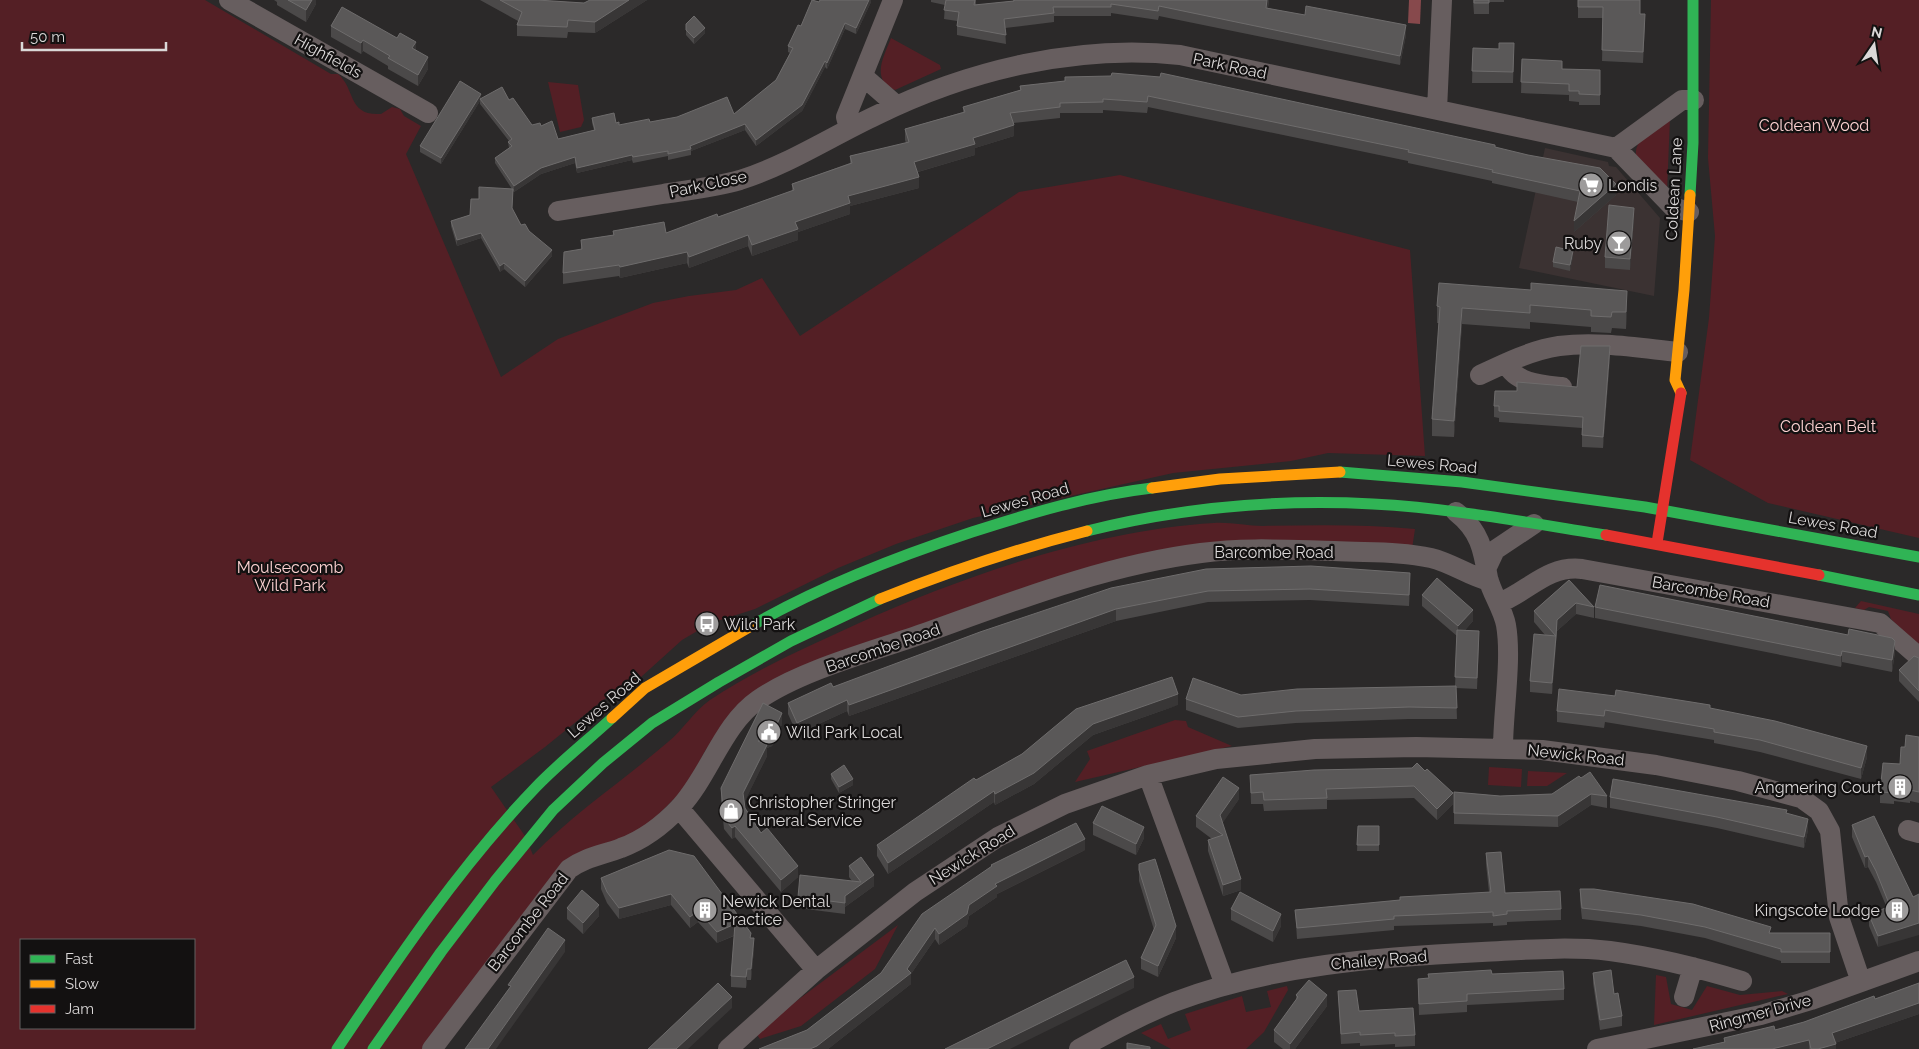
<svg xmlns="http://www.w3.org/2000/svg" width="1919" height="1049" font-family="Raleway,sans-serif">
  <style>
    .built { fill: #3b3232 }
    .green { fill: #541f25; fill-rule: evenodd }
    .water { fill: #87494c }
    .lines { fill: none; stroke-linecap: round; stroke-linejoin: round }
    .street { stroke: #675e5f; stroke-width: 20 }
    .fast { stroke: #30b455; stroke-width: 11 }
    .slow { stroke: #ff9f0a; stroke-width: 11 }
    .jam { stroke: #e5322d; stroke-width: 11 }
    .wall { fill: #4b4949 }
    .shaded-wall { fill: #383636 }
    .building { fill: #5a5858; stroke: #6e6c6c }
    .labels { text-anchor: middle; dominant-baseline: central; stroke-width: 4.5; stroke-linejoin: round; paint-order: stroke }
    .street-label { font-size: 16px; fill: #dbd8d8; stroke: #131111 }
    .park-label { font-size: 16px; fill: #fdd2d2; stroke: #131111 }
    .poi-label { font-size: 16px; fill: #dbd8d8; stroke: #131111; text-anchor: start }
  </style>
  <rect width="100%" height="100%" fill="#2b2929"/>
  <path class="built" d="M1545 148 1608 162 1609 166 1616 167 1660 218 1654 296 1519 268Z"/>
  <path class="green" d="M0 0H205L331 74H338C356 89 347 116 381 114L392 107 400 109 404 116 421 126 406 154 501 377 558 339 653 303 689 296 736 290 762 278 800 336 1019 192 1120 175 1410 250 1425 456 1328 453 1291 461 1173 473 973 518 896 544 838 568 755 609 711 623 682 640 641 677 603 700 545 747 491 787 525 836 533 855C574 813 624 780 668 742 683 730 694 711 710 700 756 669 807 647 857 624 965 575 1096 530 1214 523 1230 522 1247 526 1263 526 1314 525 1364 524 1415 529L1412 549 1263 542 936 621 726 721 705 751 686 787 645 828 601 847 425 1049H0ZM21 940H194V1028H21Z
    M1711 0H1919V538L1768 503 1690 460 1709 318 1715 236 1708 158Z
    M891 38 940 65 941 69 895 90C870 80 884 56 891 38Z
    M548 82 578 85 584 120 581 127 560 132Z
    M1670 118 1667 192 1636 155C1634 138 1658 127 1670 118Z
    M1861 601 1919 614V648L1891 619 1888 611 1869 607 1864 610 1855 608Z
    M1175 720 1186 721 1188 727 1232 746 1075 782 1090 759 1087 751Z
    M1489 767 1522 769 1521 787 1488 785Z
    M1528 771 1567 773 1547 786H1527Z
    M898 925 875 969 801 1026 760 1039 755 1032Z
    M1656 975 1666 977 1671 1004 1692 1010 1707 986 1740 995 1782 991 1788 994 1654 1025Z
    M1287 986 1288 990 1264 1032 1246 1049H1171L1141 1033 1161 1024 1168 1039 1191 1030 1185 1014 1242 996 1246 1012 1271 1007 1267 991Z"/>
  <path class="water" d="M1409 0H1421L1420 24 1408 23Z"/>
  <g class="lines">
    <path class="street" d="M229 0 428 113
      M864 77 896 105
      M1437 110 1442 0
      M849 128 846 117 893 0
      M1616 148 1682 100H1694
      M558 211C593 205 628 200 663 194 689 190 715 187 740 180 788 165 832 136 877 115 969 70 1077 44 1180 55L1616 148 1673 207 1689 212
      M1506 363C1516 384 1542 385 1562 387
      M1480 375C1505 363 1532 350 1559 346 1598 341 1639 348 1678 352
      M1456 512C1480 531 1483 549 1488 578 1492 594 1503 609 1506 625 1512 659 1503 712 1503 748
      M1487 567 1495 550 1534 524
      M1499 603C1528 592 1547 565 1582 569L1880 623 1919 657
      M1148 775 1225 985
      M679 808 816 970
      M1908 830 1919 833
      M1684 997 1693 967
      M432 1049 569 869C585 857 603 855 621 848 643 840 664 824 680 807 709 776 723 724 758 700 801 670 874 651 925 633 1014 601 1106 565 1201 553 1245 547 1290 550 1334 551 1366 553 1400 551 1431 558 1452 563 1469 576 1489 581
      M728 1049 816 970 915 892 998 837 1065 804 1148 775 1216 759 1315 749 1416 747 1542 750 1656 765 1738 781 1801 798 1819 811 1830 831 1839 917 1861 982
      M1079 1049C1110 1032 1141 1015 1174 1002 1272 965 1378 957 1482 952 1524 950 1568 946 1610 951 1655 957 1699 968 1742 981
      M1597 1049 1761 1015 1811 1000 1919 961"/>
    <path class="fast" d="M1690 195 1693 143V0
      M1340 472 1462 482 1645 507 1919 557
      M1087 531C1179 508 1278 499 1373 504 1451 508 1529 523 1606 535
      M1819 575 1919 595
      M751 626C820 586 896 557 972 532 1031 513 1091 495 1152 488
      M337 1049C398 958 460 866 536 787 559 763 587 741 612 718
      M373 1049 441 952 495 881 553 810 603 763 652 723 719 682 791 641 880 599"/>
    <path class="slow" d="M1681 393 1675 380 1684 290 1690 195
      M1152 488 1220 479 1340 472
      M880 599C948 572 1016 549 1087 531
      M612 718 645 688 751 626"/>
    <path class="jam" d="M1606 535 1819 575
      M1657 543 1681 393"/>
  </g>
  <path class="wall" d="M274 0H316V4L306 22 277 5V2Z
    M480 0H537L584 3 590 0H647L595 33 568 32 567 38 517 36V25L518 21Z
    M871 0V2L856 34 845 29 827 69 825 67 802 111 756 146 745 130 691 151V155L668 160V156L633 163 632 160 577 173 575 163 541 174 514 192 513 191 512 208 521 225 529 231 552 256 525 287 504 269 500 272 481 238 457 246 451 226V221L470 215 479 199 512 189 495 163V158L509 148 508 142 509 141 480 104V101L441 164 420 152V146L481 98 509 100 532 125 541 126 558 139 594 130 592 123V118L616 123 619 125 734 114 776 80 790 53 788 52V46L801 26 819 2Z
    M931 0H976V5L1013 1V0H1269L1268 8 1406 35 1400 65 1159 16 1158 20 1111 13V16H1054V22L1005 28 1006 44 957 35V21L944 19 945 5 931 2Z
    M1473 0H1504V2H1489V14H1474Z
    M1578 0 1640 14 1645 25 1643 63 1602 61 1603 18H1578Z
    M686 24 705 33 694 44 686 35Z
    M331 26 416 50 428 69 418 86 388 69V66L363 51 361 54 331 37Z
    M1473 48 1514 54 1513 83H1472Z
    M1522 59 1562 69 1600 70V105H1579V102L1569 101V95L1521 93Z
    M1065 81 1495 147 1616 195 1574 232 1578 202 1492 183V181L1408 163V161L1148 107 1147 113 1103 110V113H1060V118L1013 123 1014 136 975 148V155L918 172 919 188 850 206V214L798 232V240L752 256 748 246 689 268 687 263 620 278 619 276 563 284V273L581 249V240L613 235V231L666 233 718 217 792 191V184L850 163V156L906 143 905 140V129L963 112V107L1020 90V86Z
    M1634 219 1630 270 1605 268V257Z
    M1573 256 1570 271 1553 267V262Z
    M1439 283 1627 307 1626 329 1612 328 1611 333 1591 332V327L1530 322V329L1462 324 1454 437 1432 436V419L1439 323H1437V306Z
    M1610 357 1603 448 1582 447V428L1499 422V418L1494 417V406L1517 391 1577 387Z
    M1569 580 1594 607V618L1576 614 1557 631 1552 694 1530 692V681L1545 635 1534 622V611Z
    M1410 584 1409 606 1310 600 1208 602 1116 621 849 716 847 711 797 734 788 714V703L1111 588Z
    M1422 595 1473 621 1465 630 1479 642 1477 689 1456 688 1457 719H1409L1296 723 1238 728 1186 710V699L1241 695 1455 686 1457 636 1422 606Z
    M1595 607 1848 635 1895 652 1892 672 1842 662 1841 667 1595 618Z
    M1919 658V702L1899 681V670Z
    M1178 705 1093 735 1034 784 995 805 994 802 888 874 877 856V845L976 780 1022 754Z
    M1710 708 1867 757 1861 779 1760 752 1714 743V740L1605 722 1604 728 1557 722V711Z
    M782 724 772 746 767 748V756L744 802 745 808 761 833 798 877 781 892 735 837 732 839 724 829 721 799V788Z
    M1919 737V803L1910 801V803L1894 801V804L1880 803V792L1900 764 1905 747Z
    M1412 768 1453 804 1437 820 1414 798 1327 800V809L1264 811 1263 804H1251L1250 775Z
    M831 774 853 785 839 793 831 779Z
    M1581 778 1607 796V808L1591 805 1558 827 1454 824V792L1500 796 1552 794Z
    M1610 797 1787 813 1808 830 1804 848 1717 828 1610 808Z
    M1239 799 1222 823 1241 890 1223 896 1208 851V840L1212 839 1196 827V816Z
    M1093 823 1144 838 1136 855 1093 835Z
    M1852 825 1913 897 1878 947 1869 926V915L1887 908 1876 882 1868 867 1865 868 1852 837Z
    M1358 826H1379V851H1357Z
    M669 850 751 938 754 949 751 980H747L746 988 731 987V976L734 936 717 943 698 922 690 928 671 905 619 919 607 903 601 889V878Z
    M1085 850 997 894V897L969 916 967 926 939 945 935 939 911 974V984L828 1049H759L807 1030 881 973 991 867V865Z
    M1486 853 1505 893 1561 909V920L1507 922V925L1493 926V923L1394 926V930L1297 939 1295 910 1489 892 1486 864Z
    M1139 864 1176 938 1158 977 1141 969V958L1154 930 1139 881Z
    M849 866 874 886 845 907V914L798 908V897L852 881 849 877Z
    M1580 889 1771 933H1830V963H1781V961L1705 938 1641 926 1582 919 1580 901Z
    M567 908 599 916 583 934 567 919Z
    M1231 909 1281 926 1273 942 1231 920Z
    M1593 973 1614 994 1622 1016V1026L1600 1030 1593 983Z
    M1492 974 1564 989V1000L1467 1005V1012L1419 1015 1418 979Z
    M1919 983V1014L1835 1043 1836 1049H1693L1724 1042V1038L1775 1030 1804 1022 1875 999Z
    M1338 991 1359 1011 1415 1035V1046L1395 1047V1044L1360 1046V1043L1341 1044Z
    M1296 995 1327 1006 1295 1049H1283L1274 1042V1030L1296 1000Z"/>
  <path class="shaded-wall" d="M312 0H316V4L306 22V10Z
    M629 0H647L595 33V22Z
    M869 0H871V2L856 34V28Z
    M1267 0H1269L1266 17V8Z
    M845 23V29L827 69V63Z
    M1406 25V35L1400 65V56Z
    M705 28V33L694 44V38Z
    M363 40V51L361 54V43Z
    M416 42V53L412 48Z
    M428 57V69L418 86V75Z
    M825 61V67L802 111 756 146V140Z
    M481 94V99H480V101L441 164V158Z
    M745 124V130L691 151 690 146Z
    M1014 125V136L975 148V155L914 173V162L973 138Z
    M632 155V160L577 173V168Z
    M575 157V163L541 174 514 192V186L541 168Z
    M919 177V188L850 206V214L798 232V240L752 256V245L848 196Z
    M1616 184V195L1574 232V221Z
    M1634 208V219L1630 270V259Z
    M481 233V238L457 246V240Z
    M748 235V246L689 268V257Z
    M552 250V256L525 287V281Z
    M1573 251V256L1570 271V265Z
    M687 252V263L620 278V267Z
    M504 263V269L500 272V266Z
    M1627 291V307L1626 329V312Z
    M1462 308V324L1454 437V421Z
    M1610 346V357L1603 448V437Z
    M1410 573V584L1409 606V595Z
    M1576 603V614L1557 631 1556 647 1557 620Z
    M1116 609V621L849 716V705Z
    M1473 610V621L1458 638V626Z
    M1556 636V647L1552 694V683Z
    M1895 641V652L1892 672V660Z
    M1842 651V662L1841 667V656Z
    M1178 694V705L1093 735 1034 784 995 805V794L1093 724Z
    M847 700V711L797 734V723Z
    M782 713V724L772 746 767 748V756L743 805V793L758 741Z
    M1867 746V757L1861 779V768Z
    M853 779V785L839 793V787Z
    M1239 788V799L1220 827V815Z
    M994 791V802L888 874V863Z
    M1453 793V804L1437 820V809Z
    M1591 794V805L1558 827V816Z
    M1808 819V830L1804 848V837Z
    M735 826V837L732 839V828Z
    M1144 827V838L1136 855V844Z
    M1085 839V850L997 894V897L969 916 967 926 939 945V934L969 905 995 884Z
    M1868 856V867L1865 868V857Z
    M798 866V877L781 892V880Z
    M874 875V886L845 907V914V896Z
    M1241 879V890L1223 896V885Z
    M671 894V905L619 919V908Z
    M599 905V916L583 934V923Z
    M698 911V922L690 928V917Z
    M1281 914V926L1273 942V931Z
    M1919 923V935L1878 947V936Z
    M735 924V935L717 943V932Z
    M1176 926V938L1158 977V966Z
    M935 928V939L911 974V984L828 1049H810L907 969Z
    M754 938V949L751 980V969Z
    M565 940V952L496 1049H488Z
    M747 969V980L746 988V977Z
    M1134 977V988L1010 1049H987Z
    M1327 995V1006L1295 1049H1290V1044Z
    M732 997V1008L688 1049H676Z
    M1919 1003V1014L1832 1044V1033Z
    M1809 1040V1049H1772Z
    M1836 1044V1049H1818Z"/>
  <path class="building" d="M288 0H312L306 10Z
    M500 0H537L584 3 590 0H629L595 22 568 20 567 27 517 25 522 12Z
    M812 0 819 2 820 0H869L856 28 845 23 827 63 825 61 802 105 756 140 745 124 690 146 691 149 668 154V151L633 157 632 155 577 168 575 157 541 168 514 186 495 158 512 146 508 142 512 139 480 99 502 87 509 100 513 98 532 125 540 123 541 126 552 121 558 139 595 130 592 118 614 113 616 123 619 122V125L649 119 650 122 677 117 727 97 734 114 776 80 793 48 788 46 798 25 801 26Z
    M946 0H975L974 5 1014 1V0H1267L1266 8 1305 15 1306 6 1406 25 1400 56 1159 6 1158 11 1111 4V7H1053L1054 13 1004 19 1006 35 957 26 959 12 944 10Z
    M1474 0H1489V3H1474Z
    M1578 0H1640V14H1645L1643 52 1602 50 1603 7H1578Z
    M342 7 397 38 400 33 416 42 412 48 428 57 418 75 388 58 390 56 363 40 361 43 331 26Z
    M694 16 705 28 694 38 686 30V24Z
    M1499 43H1514L1513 72 1472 71 1473 48 1499 49Z
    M1522 59 1562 61V69L1600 70V95L1579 94V91H1569V84L1521 82Z
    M1112 73 1160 77 1161 73 1495 145V147L1528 155 1600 168 1616 184 1574 221 1580 191 1492 172 1493 170 1408 152 1409 150 1148 96 1147 102 1103 99V102L1060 103V107L1010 113 1014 125 973 138 975 144 914 162 919 177 848 196 850 203 795 222 798 229 752 245 748 235 689 257 687 252 620 267 619 265 563 273 564 252 582 249 581 240 614 235 613 231 664 222 666 233 717 214 718 217 794 190 792 184 852 163 850 156 909 142 905 129 965 112 963 107 1021 90 1020 86 1065 81V77L1111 76Z
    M460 81 481 94 441 158 420 146Z
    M479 187 513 189 512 208 521 225 525 224 529 231 552 250 525 281 504 263 500 266 481 233 457 240 451 221 470 215 471 199H479Z
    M1609 205 1634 208 1630 259 1605 257Z
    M1556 247 1573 251 1570 265 1553 262Z
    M1439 283 1531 290V283L1627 291 1626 312H1612L1611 317 1591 316V310L1530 305V313L1462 308 1454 421 1432 419 1440 307 1437 306Z
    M1581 346H1610L1603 437 1582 435 1583 417 1499 411V406H1494L1495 391H1517V382L1577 387Z
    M1311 566 1410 573 1409 595 1310 589 1208 591 1116 609 849 705 847 700 797 723 788 703 831 683 833 687 980 632 1111 588 1206 569Z
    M1437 578 1473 610 1458 626 1422 595Z
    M1569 580 1594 607 1576 603 1557 620 1556 636 1534 611Z
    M1600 585 1848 635 1849 629 1892 638 1895 641 1892 660 1842 651 1841 656 1595 607Z
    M1457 630 1479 631 1477 678 1455 677Z
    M1534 634 1556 636 1552 683 1530 681Z
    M1914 656 1919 658V691L1899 670Z
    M1172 677 1178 694 1093 724 1034 773 995 794 994 791 888 863 877 845 974 778 976 780 1022 754 1076 709Z
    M1193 678 1241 695 1297 689 1456 686 1457 708 1409 707 1296 711 1238 717 1186 699Z
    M1559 689 1615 696 1616 690 1710 705V708L1775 721 1867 746 1861 768 1760 740 1714 732V729L1605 710 1604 716 1557 711Z
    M763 703 782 713 772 735 758 741 767 745 743 793 745 808 761 833 767 828 798 866 781 880 735 826 732 828 724 818 721 788Z
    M1906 735 1919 737V792L1910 790V792L1894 790V793L1880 792 1883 763 1900 764 1901 747H1905Z
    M1417 763 1425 771 1427 769 1453 793 1437 809 1414 786 1326 789 1327 798 1264 800 1263 792 1251 793 1250 775 1314 770 1412 768Z
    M844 765 853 779 839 787 831 774Z
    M1590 772 1607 796 1591 794 1558 816 1454 813V792L1500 796 1552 794 1579 776 1581 778Z
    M1223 777 1239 788 1220 815 1241 879 1223 885 1208 840 1223 835 1196 816Z
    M1613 779 1787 810 1786 813 1808 819 1804 837 1717 817 1610 797Z
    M1102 806 1144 827 1136 844 1093 823Z
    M1874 816 1913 897 1919 894V923L1878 936 1869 915 1890 906 1876 871 1868 856 1865 857 1852 825Z
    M1076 823 1085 839 995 884 997 886 969 905 967 914 939 934 935 928 907 969 911 973 817 1046 810 1049H759L807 1030 881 973 922 914 992 866 991 865Z
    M1358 826H1379V845H1357Z
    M669 850 694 856 751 933 750 938H754L751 969H747L746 977 731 976 735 924 717 932 698 911 690 917 671 894 619 908 607 892 601 878Z
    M1501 852 1505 893 1560 891 1561 909 1507 911V914L1493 916V912L1394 916V919L1297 928 1295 910 1400 900V897L1491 892 1486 853Z
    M861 857 874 875 845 896V903L798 897 800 875 861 882 849 866Z
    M1155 859 1176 926 1158 966 1141 958 1156 925 1139 870V864Z
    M1580 889H1594L1693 904 1771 927 1769 933H1830V952H1781V949L1705 927 1641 915 1582 908Z
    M582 890 599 905 583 923 567 908Z
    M1240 892 1281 914 1273 931 1231 909Z
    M548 928 565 940 488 1049H465L511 986 508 985Z
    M1126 960 1134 977 987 1049H945Z
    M1491 970 1492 974 1563 971 1564 989 1467 994V1001L1419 1004 1418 979 1429 978 1428 974Z
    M1611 970 1614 994 1618 993 1622 1016 1600 1020 1593 973Z
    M1309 980 1327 995 1290 1044 1274 1030 1298 997 1296 995Z
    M718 983 732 997 676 1049H648Z
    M1919 983V1003L1832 1033 1836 1044 1818 1049H1811L1809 1040 1772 1049H1693L1725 1042 1724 1038 1774 1026 1775 1030 1804 1022 1874 996 1875 999Z
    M1356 990 1359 1011 1413 1008 1415 1035 1395 1036V1033L1360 1035V1032L1341 1034 1338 991Z
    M1127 1043 1150 1047V1049H1127Z"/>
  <defs>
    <symbol id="supermarket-disc" viewBox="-11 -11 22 22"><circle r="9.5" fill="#9d9b9b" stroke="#131111"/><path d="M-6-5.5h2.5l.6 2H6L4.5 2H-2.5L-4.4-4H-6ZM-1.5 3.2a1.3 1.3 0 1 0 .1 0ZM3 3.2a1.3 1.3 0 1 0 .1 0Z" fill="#fff"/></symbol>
    <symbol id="bar-disc" viewBox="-11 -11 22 22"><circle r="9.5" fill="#9d9b9b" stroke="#131111"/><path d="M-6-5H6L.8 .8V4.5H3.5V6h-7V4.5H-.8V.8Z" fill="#fff"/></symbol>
    <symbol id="bus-disc" viewBox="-11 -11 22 22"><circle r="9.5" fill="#9d9b9b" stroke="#131111"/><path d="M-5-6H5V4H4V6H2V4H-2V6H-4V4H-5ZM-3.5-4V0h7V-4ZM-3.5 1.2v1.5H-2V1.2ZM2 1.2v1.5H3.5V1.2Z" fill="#fff"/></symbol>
    <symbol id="civic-disc" viewBox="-11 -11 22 22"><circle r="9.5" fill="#9d9b9b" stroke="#131111"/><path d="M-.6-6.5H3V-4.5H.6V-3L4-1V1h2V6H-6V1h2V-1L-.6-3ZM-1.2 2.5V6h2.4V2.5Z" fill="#fff"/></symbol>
    <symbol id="building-disc" viewBox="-11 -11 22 22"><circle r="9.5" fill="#9d9b9b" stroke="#131111"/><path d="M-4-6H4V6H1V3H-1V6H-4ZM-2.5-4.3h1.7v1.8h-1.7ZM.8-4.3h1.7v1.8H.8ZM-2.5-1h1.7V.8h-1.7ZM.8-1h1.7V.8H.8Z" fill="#fff"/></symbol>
    <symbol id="shop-disc" viewBox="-11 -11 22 22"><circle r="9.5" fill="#9d9b9b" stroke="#131111"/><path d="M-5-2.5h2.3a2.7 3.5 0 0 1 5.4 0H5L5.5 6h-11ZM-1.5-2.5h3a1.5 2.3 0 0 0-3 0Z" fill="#fff"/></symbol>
  </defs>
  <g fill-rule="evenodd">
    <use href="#supermarket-disc" x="1577" y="171" width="28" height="28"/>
    <use href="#bar-disc" x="1605" y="229" width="28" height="28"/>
    <use href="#bus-disc" x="693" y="610" width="28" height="28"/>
    <use href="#civic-disc" x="755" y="718" width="28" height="28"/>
    <use href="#building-disc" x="1886" y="773" width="28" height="28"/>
    <use href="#shop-disc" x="717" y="797" width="28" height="28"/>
    <use href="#building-disc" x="691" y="896" width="28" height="28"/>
    <use href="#building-disc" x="1883" y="896" width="28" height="28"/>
  </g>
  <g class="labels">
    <g class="street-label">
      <text transform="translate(328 56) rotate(29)">Highfields</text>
      <text transform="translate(1230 66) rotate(12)">Park Road</text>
      <text transform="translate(708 184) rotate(-12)">Park Close</text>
      <text transform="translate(1674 189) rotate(-87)">Coldean Lane</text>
      <text transform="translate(1432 464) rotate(5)">Lewes Road</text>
      <text transform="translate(1025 500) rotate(-16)">Lewes Road</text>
      <text transform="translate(1833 525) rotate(10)">Lewes Road</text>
      <text x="1274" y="552">Barcombe Road</text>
      <text transform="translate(1711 592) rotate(10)">Barcombe Road</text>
      <text transform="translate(883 648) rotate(-19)">Barcombe Road</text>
      <text transform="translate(604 705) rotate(-41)">Lewes Road</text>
      <text transform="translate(1576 755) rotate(6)">Newick Road</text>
      <text transform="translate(972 855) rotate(-32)">Newick Road</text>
      <text transform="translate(528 922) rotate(-52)">Barcombe Road</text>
      <text transform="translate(1379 960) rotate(-5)">Chailey Road</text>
      <text transform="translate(1760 1013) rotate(-15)">Ringmer Drive</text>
    </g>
    <g class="park-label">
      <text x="1814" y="125">Coldean Wood</text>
      <text x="1828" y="426">Coldean Belt</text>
      <text x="290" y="567">Moulsecoomb<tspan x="290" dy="18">Wild Park</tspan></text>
    </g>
    <g class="poi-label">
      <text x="1608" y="185">Londis</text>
      <text x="1602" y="243" text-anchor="end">Ruby</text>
      <text x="724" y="624">Wild Park</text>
      <text x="786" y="732">Wild Park Local</text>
      <text x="1882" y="787" text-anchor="end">Angmering Court</text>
      <text x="748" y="802">Christopher Stringer<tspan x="748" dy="18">Funeral Service</tspan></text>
      <text x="722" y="901">Newick Dental<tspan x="722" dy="18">Practice</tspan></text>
      <text x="1880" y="910" text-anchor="end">Kingscote Lodge</text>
    </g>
  </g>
  <rect x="20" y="939" width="175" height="90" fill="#131111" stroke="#636161"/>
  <rect x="30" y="955" width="25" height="8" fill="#30b455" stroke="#636161"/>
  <text x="65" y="964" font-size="15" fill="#dbd8d8">Fast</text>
  <rect x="30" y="980" width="25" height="8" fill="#ff9f0a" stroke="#636161"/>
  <text x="65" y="989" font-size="15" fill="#dbd8d8">Slow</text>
  <rect x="30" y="1005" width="25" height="8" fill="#e5322d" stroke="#636161"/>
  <text x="65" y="1014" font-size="15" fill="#dbd8d8">Jam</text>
  <g transform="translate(1874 45) rotate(13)" stroke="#131111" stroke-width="4" paint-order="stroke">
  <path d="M0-4L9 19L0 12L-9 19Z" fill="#dbd8d8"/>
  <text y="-8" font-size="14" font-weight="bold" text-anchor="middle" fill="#dbd8d8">N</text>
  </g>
  <path d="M22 42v8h144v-8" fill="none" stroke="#dbd8d8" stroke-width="2.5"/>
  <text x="30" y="42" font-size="15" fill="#dbd8d8" stroke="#131111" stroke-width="4" paint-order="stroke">50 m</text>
</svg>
